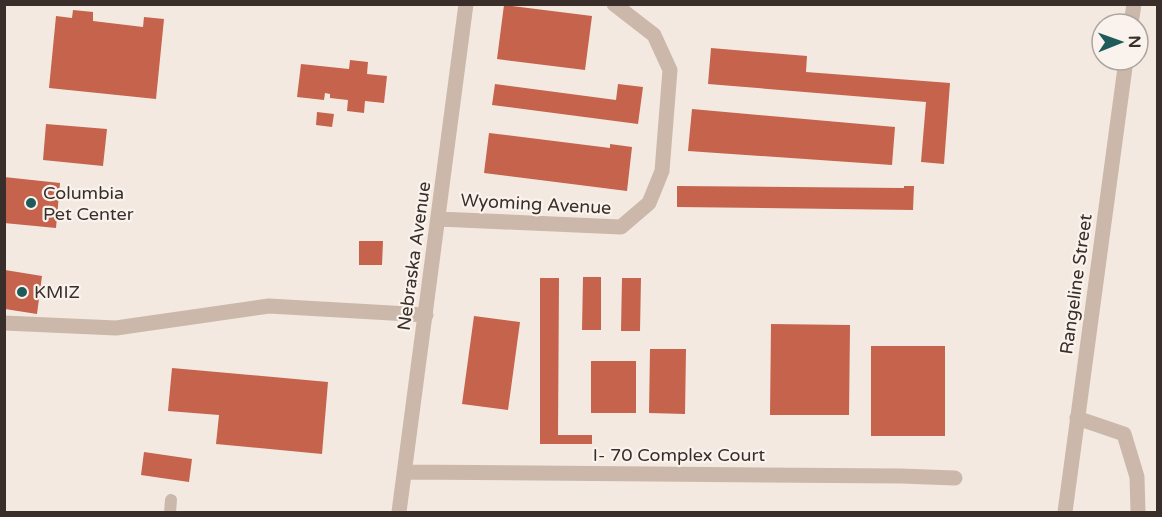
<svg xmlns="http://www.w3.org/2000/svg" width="1162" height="517" font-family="'Varela Round',sans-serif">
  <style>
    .building { fill: #c5634c }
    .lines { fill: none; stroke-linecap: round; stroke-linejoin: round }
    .service { stroke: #ccb8ab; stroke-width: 12 }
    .minor { stroke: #ccb8ab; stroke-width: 15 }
    .poi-dot { fill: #205b5b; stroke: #faf3ed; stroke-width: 2 }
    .labels { text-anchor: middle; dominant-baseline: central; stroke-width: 4.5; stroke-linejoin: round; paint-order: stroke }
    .poi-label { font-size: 18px; fill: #3a2e2b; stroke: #faf3ed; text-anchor: start }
    .street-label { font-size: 18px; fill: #3a2e2b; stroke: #faf3ed }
  </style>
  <rect width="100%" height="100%" fill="#f3e9e0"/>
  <path class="building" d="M504 5 592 16 585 70 497 59Z
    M73 10 93 12V21L143 27 144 17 164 19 156 99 49 88 56 16 72 18Z
    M711 48 807 56 806 72 950 83 944 164 921 162 926 102 708 84Z
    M350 60 368 62 367 74 387 76 384 103 365 101 364 113 347 111 348 100 330 98V94L325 93 324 100 297 97 301 64 349 69Z
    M495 84 616 100 618 84 643 87 638 124 492 105Z
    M692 109 895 127 892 165 688 151Z
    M317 112 334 114 332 127 316 125Z
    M46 124 107 129 103 166 43 160Z
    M489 133 610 148V144L632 147 627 191 484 173Z
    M4 177 60 183 56 228 4 223Z
    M677 186 904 188V186H914L913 210 677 207Z
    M359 241H383L382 265H359Z
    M5 270 42 276 37 314 5 309Z
    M583 277H601V330H582Z
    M540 278H559L558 435H592V444H540Z
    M622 278H641L640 331H621Z
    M474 316 520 322 508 410 462 404Z
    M771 324 850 325 849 415H770Z
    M871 346H945V436H871Z
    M650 349H686L685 414 649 413Z
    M591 361H636V413H591Z
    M172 368 328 382 322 454 216 444 219 415 168 411Z
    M144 452 192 459 189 482 141 475Z"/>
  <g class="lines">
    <path class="service" d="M170 512 171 500"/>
    <path class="minor" d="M1131 24 1134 4
      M439 219 621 227 649 203 662 171 670 70 654 35 614 4
      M4 323 116 328 269 306 426 315
      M1077 418 1124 434 1137 477 1138 512
      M404 472 901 476 955 478
      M399 512 466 4
      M1065 512 1126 60"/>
  </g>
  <g class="poi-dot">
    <circle cx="31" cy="203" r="6"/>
    <circle cx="22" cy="292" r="6"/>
  </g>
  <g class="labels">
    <g class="poi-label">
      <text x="43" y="193">Columbia<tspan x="43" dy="21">Pet Center</tspan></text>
      <text x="34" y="292">KMIZ</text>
    </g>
    <g class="street-label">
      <text transform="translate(536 204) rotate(3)">Wyoming Avenue</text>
      <text transform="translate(414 256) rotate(-82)">Nebraska Avenue</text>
      <text transform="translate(1076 284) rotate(-82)">Rangeline Street</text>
      <text x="679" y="455">I- 70 Complex Court</text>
    </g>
  </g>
  <rect width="1162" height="517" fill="none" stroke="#3a2e2b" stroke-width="12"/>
  <g transform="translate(1120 42) rotate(89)"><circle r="28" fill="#faf3ed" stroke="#ada49f" stroke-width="1.5"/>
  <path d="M0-4.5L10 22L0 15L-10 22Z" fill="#205b5b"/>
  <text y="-9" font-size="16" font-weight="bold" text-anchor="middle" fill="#3a2e2b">N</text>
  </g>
</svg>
